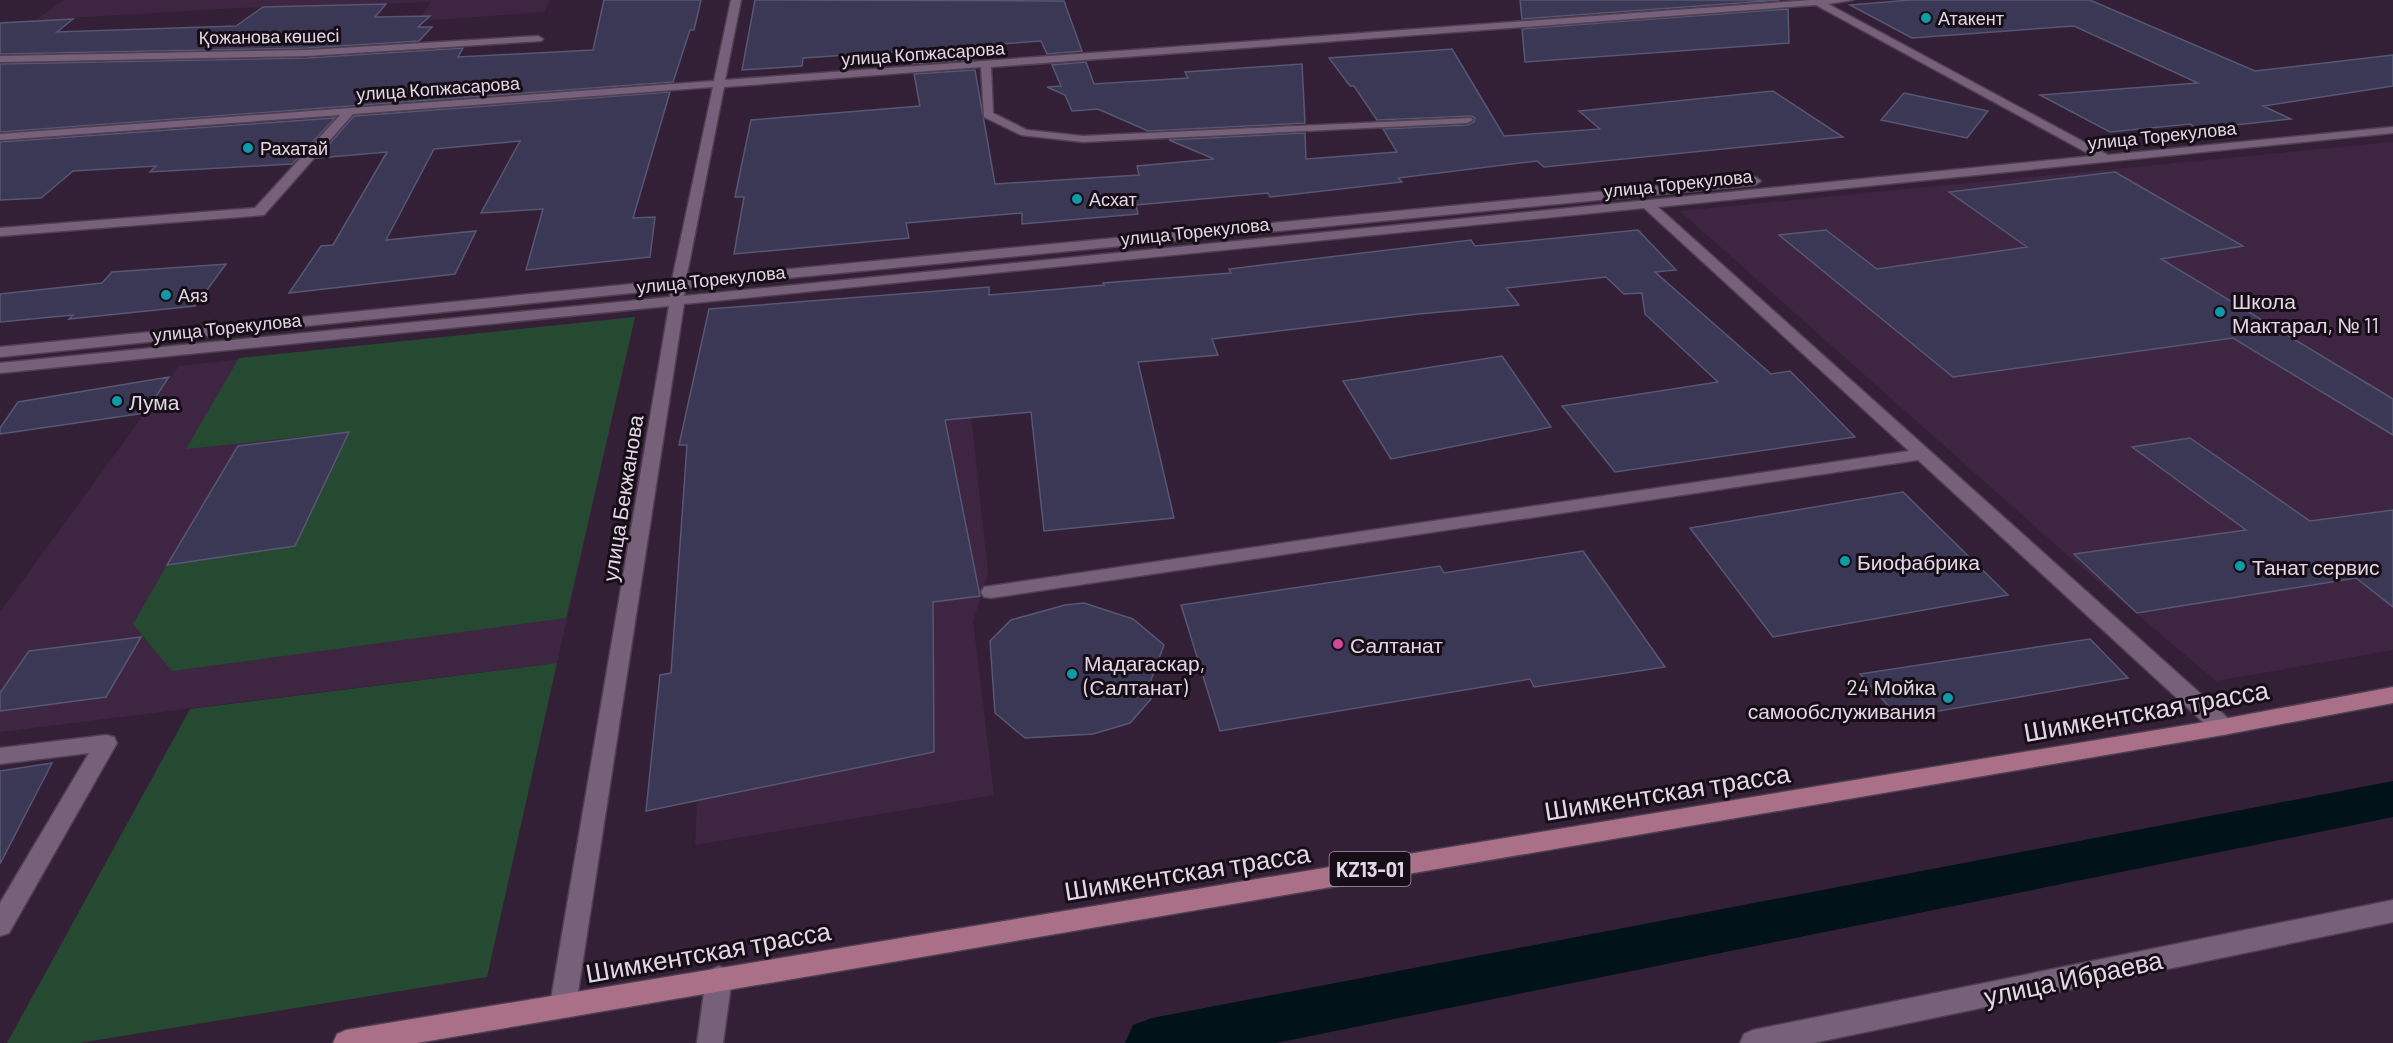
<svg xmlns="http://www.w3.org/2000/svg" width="2393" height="1043" font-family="Barlow,sans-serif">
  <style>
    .built { fill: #3e2642 }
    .green { fill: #264931 }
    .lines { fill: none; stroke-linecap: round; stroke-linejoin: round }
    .canal { fill: #011318; fill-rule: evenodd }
    .building { fill: #3a3854; stroke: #575673; stroke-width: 1.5 }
    .minor-casing { stroke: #4f3f51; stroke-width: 3 }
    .major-casing { stroke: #4f3f51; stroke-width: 3 }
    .minor { fill: #77617a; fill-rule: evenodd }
    .major { fill: #a97087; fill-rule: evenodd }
    .culture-dot { fill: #0f9aa8; stroke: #160d17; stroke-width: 2 }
    .hotel-dot { fill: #d1479c; stroke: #160d17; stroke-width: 2 }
    .labels { text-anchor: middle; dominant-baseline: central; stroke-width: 6; stroke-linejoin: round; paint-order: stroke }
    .far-poi-label { font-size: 18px; fill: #e4d7e5; stroke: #160d17; text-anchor: start }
    .far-street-label { font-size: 18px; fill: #e4d7e5; stroke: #160d17 }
    .shield { fill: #160d17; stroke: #a69aa7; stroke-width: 1.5 }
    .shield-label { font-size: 20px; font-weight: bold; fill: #e4d7e5 }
    .poi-label { font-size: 21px; fill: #e4d7e5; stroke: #160d17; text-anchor: start }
    .street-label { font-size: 21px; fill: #e4d7e5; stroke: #160d17 }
    .near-street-label { font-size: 26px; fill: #e4d7e5; stroke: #160d17 }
  </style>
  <rect width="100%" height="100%" fill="#332036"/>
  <path class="built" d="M64 0H550L544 12 418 21 431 2 236 8 36 20Z
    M2393 142V650L2216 681 2065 553 1680 211Z
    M958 296 988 572 973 622 994 795 695 845 725 319Z
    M635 317 557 663 0 732V612L179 366Z"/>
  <path class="green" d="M635 317 566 618 172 671 133 624 167 565 295 546 348 432 186 449 239 358Z
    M557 663 487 977 79 1043H7L190 709Z"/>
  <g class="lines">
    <path class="canal" d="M2393 781V817L1276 1043H1125L1133 1025 1152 1018Z"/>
  </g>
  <path class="building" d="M604 0H701L694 30H690L673 82 0 132V64L307 58 463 48 458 57 593 50Z
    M755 0 1064 1 1082 51 1047 54 1041 41 971 46 974 59 912 64 909 51 803 58 802 66 742 70Z
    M1520 0H1780L1522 19Z
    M1910 0H2090L2255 71 2393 55V86L2263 106 2291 119 2198 129 2190 124 2110 132 2040 95 2198 83 2074 26 1912 38 1850 5Z
    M386 4 375 17 430 16 418 27H432L419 41 307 48 0 54V23L73 19 57 32 236 26 263 7Z
    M1788 9 1789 43 1525 62 1522 29Z
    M1452 49 1504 136 1600 129 1579 111 1773 91 1843 137 1544 167 1537 161 1398 178 1402 182 1270 197 1268 193 1136 205 1138 214 1022 224V213L906 223 909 238 734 254 744 197H735L751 120 920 106 914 74 975 70 995 184 1139 175 1137 166 1214 159 1169 140 1305 133 1306 159 1397 152 1383 129 1467 125 1474 122 1475 118 1471 116 1377 120 1354 86H1350L1329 58Z
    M1086 62 1094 84 1188 78 1185 72 1302 64 1305 123 1148 131 1098 109 1072 111 1065 95 1047 87 1061 86 1052 65Z
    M670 92 633 218 655 217 650 257 526 270 543 209 481 213 520 141 434 149 386 240 476 231 455 274 289 293 321 246 333 245 387 152 317 158 354 116Z
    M1904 93 1988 111 1967 138 1881 120Z
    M335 118 292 164 150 172 156 166 73 171 41 198 0 200V142Z
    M2115 172 2243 246 2161 259 2393 399V435L2233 338 1953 377 1779 235 1826 230 1877 269 2027 247 1949 192Z
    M1638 230 1676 270 1655 272 1771 374 1790 371 1855 437 1615 472 1562 406 1718 382 1645 314 1642 293 1624 294 1606 277 1506 288 1519 305 1418 314 1212 339 1218 355 1138 362 1174 518 1044 531 1031 412 945 420 980 596 933 602 934 752 646 811 660 675 671 673 687 445H679L709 309 989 287V295L1104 285 1103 283 1231 273 1229 269 1471 240 1475 246Z
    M226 264 195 306 69 319 73 315 0 322V294L102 283 112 272Z
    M1502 356 1551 427 1391 459 1343 381Z
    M169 377 145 413 0 434V428L18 402Z
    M349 432 295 546 167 565 238 446Z
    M2190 438 2310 521 2393 510V607L2356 578 2137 613 2074 554 2246 530 2132 447Z
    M1903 492 2008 595 1773 637 1690 528Z
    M1583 551 1665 667 1534 687 1530 679 1220 731 1181 605 1440 566 1444 573Z
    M1084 603 1133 619 1164 645 1150 683 1151 699 1130 723 1093 734 1025 738 995 713 990 641 1011 620 1065 605Z
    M141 637 106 697 0 711V693L29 651Z
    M2090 639 2128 678 1899 718 1860 674Z
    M52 763 0 864V771Z"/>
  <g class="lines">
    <defs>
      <path id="minor" d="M731 0H741L725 80 1811 0H1853L1828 4 2108 155 2393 127V133L1658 207 2231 721 2234 727 2231 733 2223 735 2215 733 1918 460 991 598 984 597 981 592 984 587 991 586 1909 451 1644 208 684 304 576 1005 572 1013 563 1017 554 1013 550 1005 669 306 0 373V363L670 297 671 289 0 357V347L672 280 713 87 353 114 264 215 0 236V228L255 208 340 115 0 140V134L714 81ZM1816 5 2093 156 684 296 685 288 1755 185 1761 181 1755 177 686 279 724 87 981 67 984 117 1021 135 1083 142 1467 123 1473 120 1471 118 1083 136 1027 130 993 113 991 67Z
        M538 36 543 39 541 41 307 56 0 62V56L307 50Z
        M106 735 114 737 117 743 9 933 0 936V903L89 753 0 764V748Z
        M2393 900V922L1813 1043H1740L1744 1034 1753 1030Z
        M719 966 728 970 732 978 723 1043H697L706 978 710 970Z"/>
      <path id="major" d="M2393 687V703L2223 735 417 1043H333L337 1034 346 1030 2223 719Z"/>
    </defs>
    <use href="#minor" class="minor-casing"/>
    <use href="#major" class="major-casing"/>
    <use href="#minor" class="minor"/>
    <use href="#major" class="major"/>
  </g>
  <g class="culture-dot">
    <circle cx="1926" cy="18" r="6"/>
    <circle cx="248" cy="148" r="6"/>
    <circle cx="1077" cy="199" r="6"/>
    <circle cx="166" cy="295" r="6"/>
    <circle cx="2220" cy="312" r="6"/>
    <circle cx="117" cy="401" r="6"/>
    <circle cx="1845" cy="561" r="6"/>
    <circle cx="2240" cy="566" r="6"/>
    <circle cx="1072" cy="674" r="6"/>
    <circle cx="1948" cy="698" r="6"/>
  </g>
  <circle class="hotel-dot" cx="1338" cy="644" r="6"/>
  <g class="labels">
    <g class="far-poi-label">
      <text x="1938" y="18">Атакент</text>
      <text x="260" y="148">Рахатай</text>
      <text x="1089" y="199">Асхат</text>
      <text x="178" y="295">Аяз</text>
    </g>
    <g class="far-street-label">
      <text transform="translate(269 36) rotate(-1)">Қожанова көшесі</text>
      <text transform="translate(923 53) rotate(-4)">улица Копжасарова</text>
      <text transform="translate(438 88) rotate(-4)">улица Копжасарова</text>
      <text transform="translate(2162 135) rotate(-6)">улица Торекулова</text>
      <text transform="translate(1678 183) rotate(-6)">улица Торекулова</text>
      <text transform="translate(1195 231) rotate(-6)">улица Торекулова</text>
      <text transform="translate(711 279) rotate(-6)">улица Торекулова</text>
      <text transform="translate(227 327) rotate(-6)">улица Торекулова</text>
    </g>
    <rect class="shield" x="1329.5" y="852" width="81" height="34" rx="4.5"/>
    <g class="shield-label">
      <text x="1370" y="869">KZ13-01</text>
    </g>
    <g class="poi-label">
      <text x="2232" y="300">Школа<tspan x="2232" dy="24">Мактарал, № 11</tspan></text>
      <text x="129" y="401">Лума</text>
      <text x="1857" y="561">Биофабрика</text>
      <text x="2252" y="566">Танат сервис</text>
      <text x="1350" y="644">Салтанат</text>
      <text x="1084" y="662">Мадагаскар,<tspan x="1084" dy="24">(Салтанат)</tspan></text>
      <text x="1936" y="686" text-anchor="end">24 Мойка<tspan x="1936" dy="24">самообслуживания</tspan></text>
    </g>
    <g class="street-label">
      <text transform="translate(622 498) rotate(-81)">улица Бекжанова</text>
    </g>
    <g class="near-street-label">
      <text transform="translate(2146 710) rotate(-10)">Шимкентская трасса</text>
      <text transform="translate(1667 791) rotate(-9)">Шимкентская трасса</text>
      <text transform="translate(1187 871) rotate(-9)">Шимкентская трасса</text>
      <text transform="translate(708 951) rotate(-10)">Шимкентская трасса</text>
      <text transform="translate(2073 977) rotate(-12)">улица Ибраева</text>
    </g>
  </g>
</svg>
